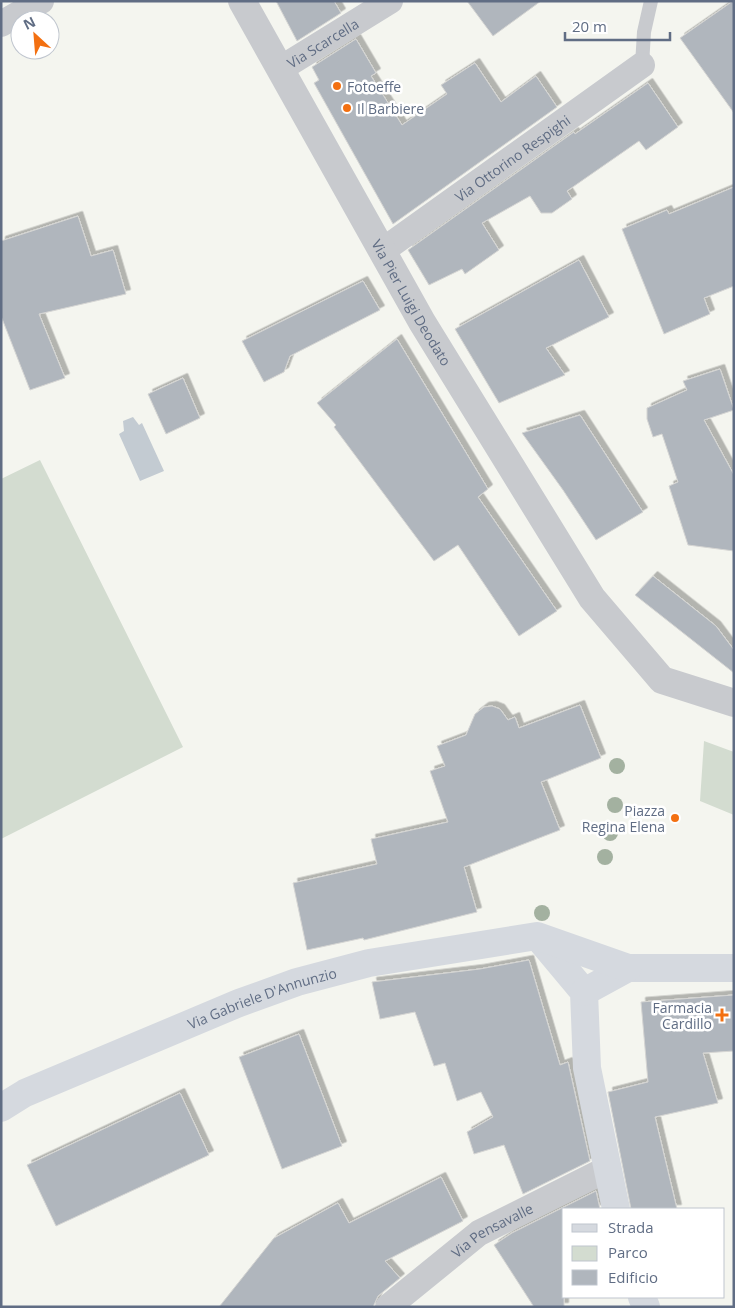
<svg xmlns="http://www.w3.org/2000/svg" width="735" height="1308" font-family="'Open Sans',sans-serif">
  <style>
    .green { fill: #d3dcd0 }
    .water { fill: #c3cbd2 }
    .building { fill: #b0b6bd; stroke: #d5d5d3; filter: url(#shadow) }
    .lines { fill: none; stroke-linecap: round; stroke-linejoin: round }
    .service { stroke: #c8cace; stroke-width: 14 }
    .minor { stroke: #c8cace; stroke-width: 26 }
    .tertiary { stroke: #c8cace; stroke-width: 28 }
    .secondary { stroke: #d5d9df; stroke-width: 28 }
    .tree { fill: #a3b1a0 }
    .poi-dot { fill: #f37011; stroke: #fff; stroke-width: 2 }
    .labels { text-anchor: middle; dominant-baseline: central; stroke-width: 5; stroke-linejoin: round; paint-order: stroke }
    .street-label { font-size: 14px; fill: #606d84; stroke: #fff }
    .poi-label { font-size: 14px; fill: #606d84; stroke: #fff; text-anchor: start }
  </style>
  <defs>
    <filter id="shadow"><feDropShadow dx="4.5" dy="-4.5" stdDeviation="0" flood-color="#0004"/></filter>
  </defs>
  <rect width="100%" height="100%" fill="#f4f5ef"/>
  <path class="green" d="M40 460 183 747 1 839V479Z
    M704 741 734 752V815L700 801Z"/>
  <path class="water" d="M133 417 139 425 142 423 164 471 140 481 119 434 124 431 123 421Z"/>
  <path class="building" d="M276 1H334L341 13 297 41Z
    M467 1H541L493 36Z
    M733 1H734V113L680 38Z
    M356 39 376 73 371 76 402 125 447 94 441 85 475 63 501 102 536 76 557 107 393 224 314 83 319 80 312 67Z
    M648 83 678 127 646 150 639 141 567 191 572 199 552 213H541L530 196 482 223 499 250 465 274 462 269 429 285 408 250 574 132 575 134Z
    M734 187V286L704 298 710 314 664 334 622 229 667 210 669 214Z
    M78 216 91 256 113 250 126 294 39 314 65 378 30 390 1 316V241Z
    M579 260 609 317 546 348 565 375 499 403 455 329Z
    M363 281 380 310 290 356 284 372 264 382 242 341Z
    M397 339 488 489 478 497 557 611 519 636 458 545 434 561 334 427 336 425 317 403Z
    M720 369 734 410 704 420 734 475V551L688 545 669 486 678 482 662 434 653 437 647 419V408L687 390 683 381Z
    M183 378 200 418 166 434 148 394Z
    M580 415 643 512 596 540 563 490 522 433Z
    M653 576 716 626 734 650V673L635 595Z
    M580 705 601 758 541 782 560 830 464 867 477 912 364 940 363 938 307 950 293 883 377 864 371 839 448 822 430 771 445 766 437 746 466 735 475 714 484 707 492 706 500 709 508 720 515 717 519 728Z
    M529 960 560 1065 568 1062 590 1161 523 1194 504 1145 474 1154 467 1132 493 1117 481 1092 457 1101 445 1063 434 1066 415 1012 380 1019 372 982 480 969Z
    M734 995V1051L703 1053 718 1103 655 1117 677 1209H631L608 1092 648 1082 641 1002Z
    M299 1034 342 1146 282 1169 239 1057Z
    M180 1093 209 1155 56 1226 27 1165Z
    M441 1177 463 1221 385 1261 400 1278 378 1296 373 1307H219L274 1238 338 1203 349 1223Z
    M596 1191 600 1209H564V1307H534L494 1245 512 1233Z"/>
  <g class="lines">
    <path class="service" d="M642 65 644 32 651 1"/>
    <g class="minor">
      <path d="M1 24 41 1"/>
      <path id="s1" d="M280 69 390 1"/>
      <path id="s2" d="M382 251 642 65"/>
      <path id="s3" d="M388 1307 479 1233 607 1169"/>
    </g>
    <path class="tertiary" id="s4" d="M242 1 422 322 592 598 662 680 734 703"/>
    <g class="secondary">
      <path d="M538 937 584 992 587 1068 616 1209"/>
      <path d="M584 992 628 968H734"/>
      <path id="s5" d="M1 1108 25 1093 239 1003 297 982 369 963 537 936 628 968"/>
      <path d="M642 1297 646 1307"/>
    </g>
  </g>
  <g class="tree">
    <circle cx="617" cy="766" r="8"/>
    <circle cx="615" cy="805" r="8"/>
    <circle cx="610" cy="833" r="8"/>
    <circle cx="605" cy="857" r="8"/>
    <circle cx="542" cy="913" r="8"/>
  </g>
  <g class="poi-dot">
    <circle cx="337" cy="86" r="5"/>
    <circle cx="347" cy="108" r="5"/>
    <circle cx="675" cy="818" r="5"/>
    <path d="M719.5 1007.5h5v5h5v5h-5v5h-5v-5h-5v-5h5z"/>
  </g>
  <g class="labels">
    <g class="street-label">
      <text stroke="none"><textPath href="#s1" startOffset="50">Via Scarcella</textPath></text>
      <text stroke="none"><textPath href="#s2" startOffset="160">Via Ottorino Respighi</textPath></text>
      <text stroke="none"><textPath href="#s4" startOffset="346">Via Pier Luigi Deodato</textPath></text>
      <text stroke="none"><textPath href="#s5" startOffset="284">Via Gabriele D'Annunzio</textPath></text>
      <text stroke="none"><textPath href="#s3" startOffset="130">Via Pensavalle</textPath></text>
    </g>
    <g class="poi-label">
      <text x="347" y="86">Fotoeffe</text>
      <text x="357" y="108">Il Barbiere</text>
      <text x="665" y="810" text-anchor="end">Piazza<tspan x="665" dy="16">Regina Elena</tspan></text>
      <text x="712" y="1007" text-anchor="end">Farmacia<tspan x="712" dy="16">Cardillo</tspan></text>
    </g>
  </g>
  <rect width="735" height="1308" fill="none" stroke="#606d84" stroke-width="5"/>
  <rect x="562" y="1208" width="162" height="90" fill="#ffffff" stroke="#bfc5ce"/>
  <rect x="572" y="1224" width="25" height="8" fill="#d5d9df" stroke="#bfc5ce"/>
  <text x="608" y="1233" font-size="15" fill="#606d84">Strada</text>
  <rect x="572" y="1246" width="25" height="15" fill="#d3dcd0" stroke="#bfc5ce"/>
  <text x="608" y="1258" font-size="15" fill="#606d84">Parco</text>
  <rect x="572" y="1270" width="25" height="15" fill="#b0b6bd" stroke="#bfc5ce"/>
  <text x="608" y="1283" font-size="15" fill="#606d84">Edificio</text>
  <g transform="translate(35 35) rotate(334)"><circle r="24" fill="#ffffff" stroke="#bfc5ce"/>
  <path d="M0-4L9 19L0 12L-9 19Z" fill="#f37011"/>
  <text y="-8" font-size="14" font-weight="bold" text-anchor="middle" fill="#606d84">N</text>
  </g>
  <path d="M565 32v8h105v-8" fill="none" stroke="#606d84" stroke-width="2.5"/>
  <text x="572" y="32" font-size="15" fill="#606d84" stroke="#ffffff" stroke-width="4" paint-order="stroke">20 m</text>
</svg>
